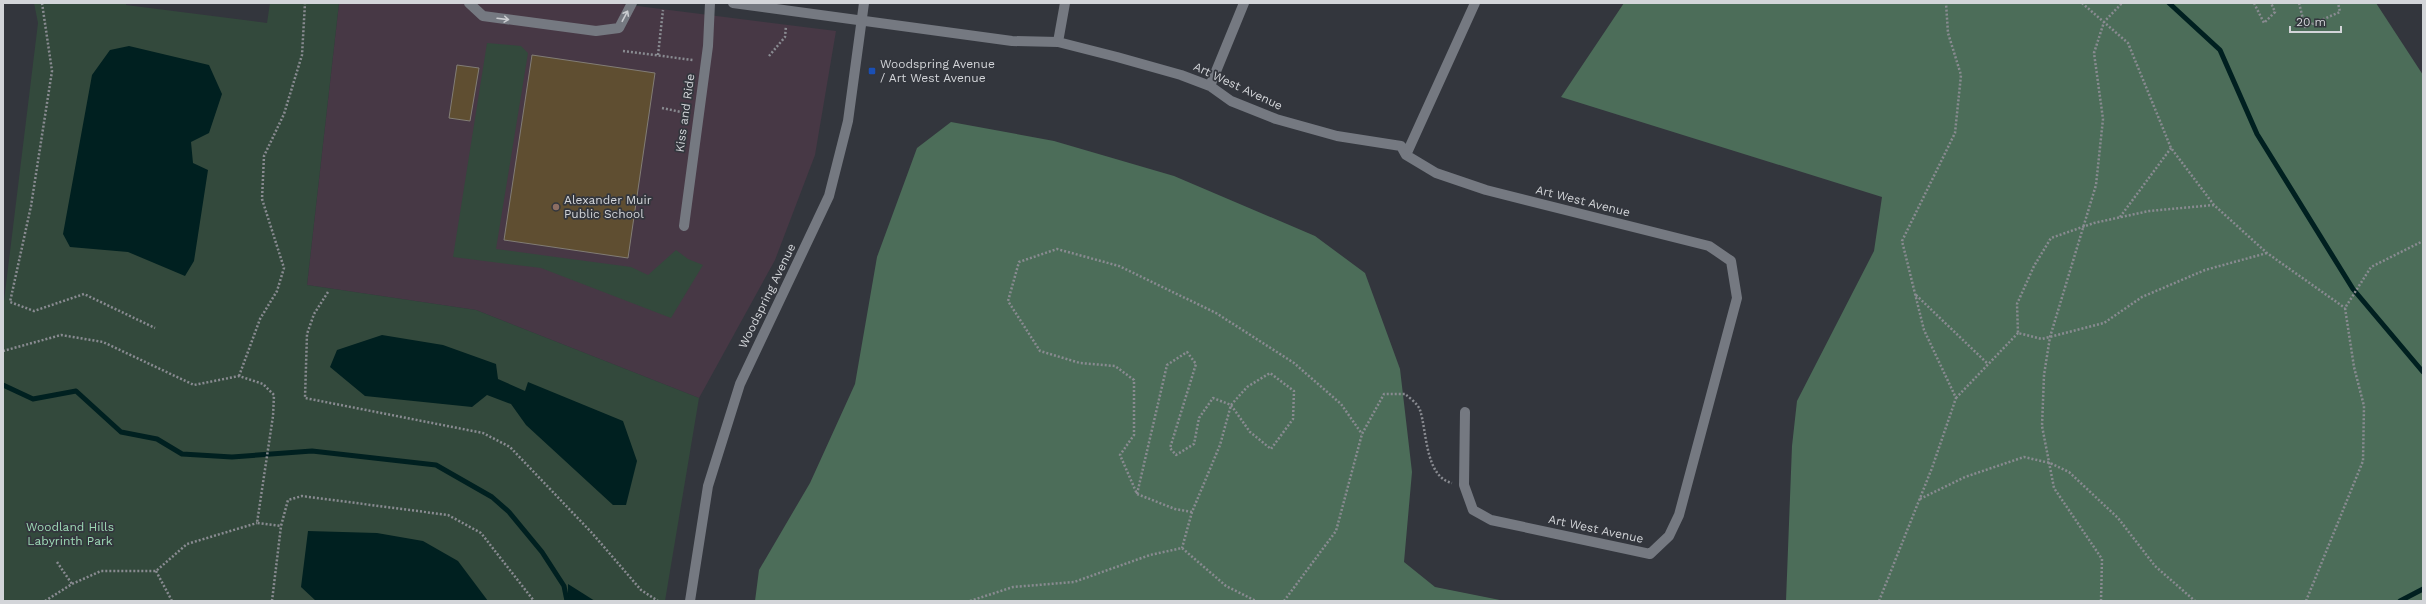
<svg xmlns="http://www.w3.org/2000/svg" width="2426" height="604" font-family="'Work Sans',sans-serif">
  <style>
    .education { fill: #473845 }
    .green { fill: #33493c }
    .forest { fill: #4c6d59 }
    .water { fill: #002020 }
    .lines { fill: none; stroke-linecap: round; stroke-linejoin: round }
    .stream { stroke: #002020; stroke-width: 5 }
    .building { fill: #5f4e31; stroke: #827d75 }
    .path { stroke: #898b91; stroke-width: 2.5; stroke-dasharray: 2 2; stroke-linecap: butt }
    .lane { stroke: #757981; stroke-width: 10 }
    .street { stroke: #757981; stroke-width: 10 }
    .secondary { stroke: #757981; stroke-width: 10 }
    .oneway { stroke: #caccd0 }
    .transit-dot { fill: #1a4fb4; stroke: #33363d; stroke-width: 1.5 }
    .education-dot { fill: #8d6e63; stroke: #33363d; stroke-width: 1.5 }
    .labels { text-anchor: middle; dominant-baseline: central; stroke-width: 3.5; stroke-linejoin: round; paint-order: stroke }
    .poi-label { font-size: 12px; fill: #d3d5d9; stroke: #33363d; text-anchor: start }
    .street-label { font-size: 12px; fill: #d3d5d9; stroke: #33363d }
    .park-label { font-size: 12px; fill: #9edab6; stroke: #33363d }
  </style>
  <rect width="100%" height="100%" fill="#33363d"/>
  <path class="education" d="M339 3H614L836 31 815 155 775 260 699 398 476 310 307 285Z"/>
  <path class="green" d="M34 3H126V5L267 23 270 3H339L307 285 476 310 699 398 665 601H3V309L38 23Z
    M487 43 521 46 528 53 496 249 631 267 648 275 676 250 688 259 703 265 671 318 541 268 453 257Z"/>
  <path class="forest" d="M1624 3H2376L2423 75V601H1786L1792 446 1797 401 1874 251 1882 197 1561 97Z
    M951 122 1054 141 1174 176 1315 236 1365 273 1400 369 1412 472 1404 562 1435 587 1505 601H755L759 570 810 483 855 384 877 257 917 148Z"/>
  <path class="water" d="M129 46 209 65 222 94 209 133 191 142 193 163 208 170 194 261 185 276 128 252 70 247 63 234 92 75 110 50Z
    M382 335 443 345 496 364 498 379 525 391 528 382 623 421 637 461 626 505H613L526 425 511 404 487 395 472 407 365 396 330 367 337 350Z
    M308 531 377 533 423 541 458 561 488 601H316L301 587Z
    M568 584 595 601H568Z"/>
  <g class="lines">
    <path class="stream" d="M2169 3 2220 50 2257 134 2353 289 2423 372
      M3 385 33 399 76 391 121 432 157 439 182 454 232 457 312 451 436 465 492 497 509 512 542 552 564 586 567 601
      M2400 601 2423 589"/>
  </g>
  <path class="building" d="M532 55 655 73 628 258 504 240Z
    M457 65 479 68 470 121 449 118Z"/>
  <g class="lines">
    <path class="path" d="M42 3 52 71 31 206 10 302 34 311 84 294 155 328
      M2082 3 2128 43 2171 148 2214 205 2267 253 2345 308
      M2254 3 2264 23 2275 12 2271 3
      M2299 3 2305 27 2340 12 2338 3
      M623 51 693 60
      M658 55 663 10
      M769 56 785 37 786 26
      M662 108 686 113
      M2214 205 2149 211 2094 223 2051 238 2034 266 2017 304 2018 333 2042 339 2104 323 2142 297 2205 270 2267 253
      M2120 217 2171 148
      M328 292 314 314 307 334 305 398 483 433 510 447 592 533 641 590 658 601
      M1916 295 1988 364
      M3 351 61 335 103 342 194 385 239 376 263 384 274 395 273 416 257 523 281 526
      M239 376 260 319 277 291 284 268 262 199 264 156 284 114 302 55 305 3
      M1956 398 2018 333
      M1137 494 1167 365 1187 352 1196 364 1170 448 1176 455 1194 444 1199 418 1213 398 1231 405 1250 432 1271 449 1293 419 1294 391 1270 373 1247 387 1231 405 1220 445 1192 512 1182 548
      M1920 499 1965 477 2024 457 2050 463 2069 472 2118 518 2155 566 2195 601
      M1192 512 1175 509 1137 494 1120 455 1134 435V380L1115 366 1080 363 1040 351 1008 301 1019 262 1057 249 1119 266 1216 313 1294 363 1341 404 1362 434
      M57 562 72 584
      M156 571 172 601
      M45 601 72 584 101 571H156L187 544 257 523
      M272 601 281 526 288 500 302 496 448 515 481 533 534 601
      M970 601 1013 587 1074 582 1150 555 1182 548 1226 586 1256 601
      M1284 601 1336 531 1362 434 1384 394H1405C1410 398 1418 404 1420 410 1427 431 1425 477 1452 483
      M1879 601 1932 468 1956 398 1924 330 1902 241 1955 133 1961 75 1948 33 1946 3
      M2101 601 2102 559 2054 488 2042 426 2044 375 2050 337 2096 185 2103 119 2094 53 2104 22 2122 3
      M2306 601 2363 461 2364 406 2354 367 2345 308 2371 267 2423 241"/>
    <path class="lane" d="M469 3 483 16 596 31 619 28 632 3
      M684 226 708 46 710 3"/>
    <path class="street" d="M733 3 1012 41 1058 42 1117 57 1181 75 1210 86 1231 101 1276 119 1337 136 1401 146 1406 155 1436 173 1486 190 1709 246 1731 261 1737 298 1679 515 1669 536 1650 554 1491 520 1473 510 1464 485 1465 412
      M1058 42 1065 3
      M1210 86 1244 3
      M1406 155 1475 3"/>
    <path class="secondary" d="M690 601 708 486 740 384 829 196 848 121 864 3"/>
  </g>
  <defs><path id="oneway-shaft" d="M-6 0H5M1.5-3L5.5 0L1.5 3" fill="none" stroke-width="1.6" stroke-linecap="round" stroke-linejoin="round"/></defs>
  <g class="oneway">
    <use href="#oneway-shaft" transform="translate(625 16) rotate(-62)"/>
    <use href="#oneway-shaft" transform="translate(503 19) rotate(7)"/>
  </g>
  <rect class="transit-dot" x="868" y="67" width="8" height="8" rx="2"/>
  <circle class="education-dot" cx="556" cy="207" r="4"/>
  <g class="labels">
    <g class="poi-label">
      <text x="880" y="64">Woodspring Avenue<tspan x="880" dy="14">/ Art West Avenue</tspan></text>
      <text x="564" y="200">Alexander Muir<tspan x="564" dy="14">Public School</tspan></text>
    </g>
    <g class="street-label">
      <text transform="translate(1238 86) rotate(25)">Art West Avenue</text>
      <text transform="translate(685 113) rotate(-82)">Kiss and Ride</text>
      <text transform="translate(1583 201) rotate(14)">Art West Avenue</text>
      <text transform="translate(767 296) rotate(-64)">Woodspring Avenue</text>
      <text transform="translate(1596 529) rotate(12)">Art West Avenue</text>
    </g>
    <g class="park-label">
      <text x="70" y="527">Woodland Hills<tspan x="70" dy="14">Labyrinth Park</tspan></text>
    </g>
  </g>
  <rect width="2426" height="604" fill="none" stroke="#d3d5d9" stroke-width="8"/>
  <path d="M2290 26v6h51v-6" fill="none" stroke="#d3d5d9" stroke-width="2"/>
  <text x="2296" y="26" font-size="12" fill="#d3d5d9" stroke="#33363d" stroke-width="3" paint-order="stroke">20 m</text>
</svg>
